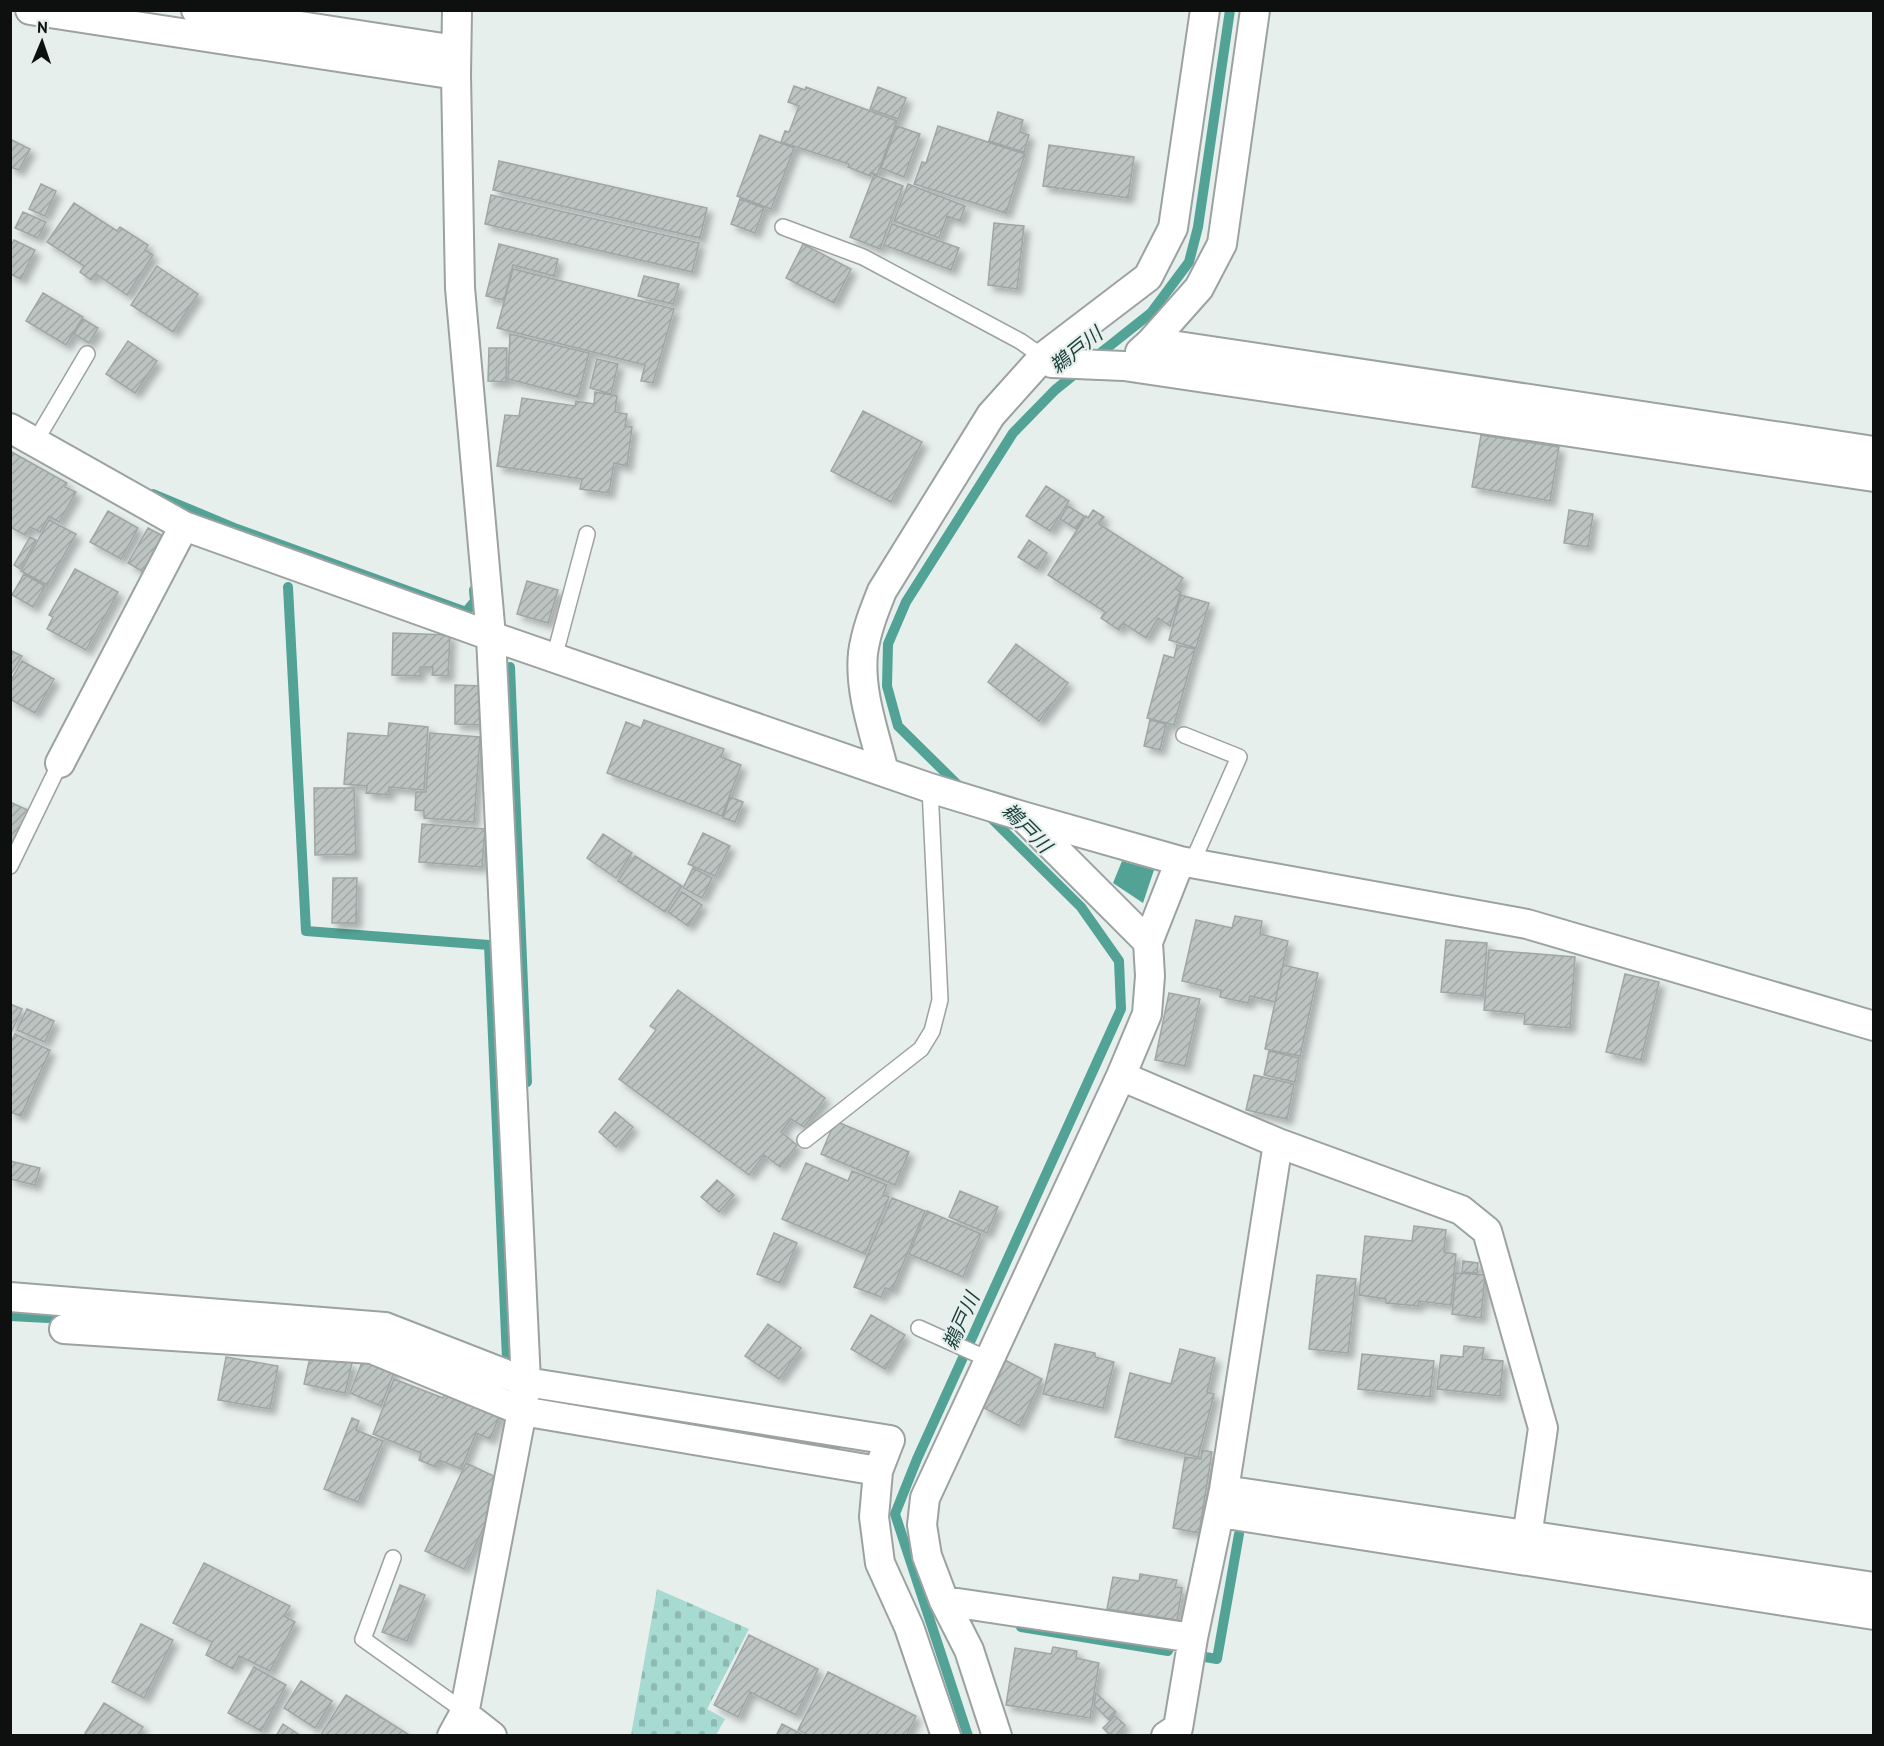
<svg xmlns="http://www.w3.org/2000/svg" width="1884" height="1746" font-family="'PT Sans','Noto Sans JP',sans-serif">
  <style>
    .cemetery { fill: url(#cemetery-stones) }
    .water { fill: #52a396 }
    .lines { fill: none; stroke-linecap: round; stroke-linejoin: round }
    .stream { stroke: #52a396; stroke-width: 10 }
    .building { fill: url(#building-hatch); stroke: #9fa6a5; stroke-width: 1.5; filter: url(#shadow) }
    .lane-casing { stroke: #9ba2a1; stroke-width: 18 }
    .street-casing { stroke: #9ba2a1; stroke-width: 32 }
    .lane { stroke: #fff; stroke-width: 15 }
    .street { stroke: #fff; stroke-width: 28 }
    .labels { text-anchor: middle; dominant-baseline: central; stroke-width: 4.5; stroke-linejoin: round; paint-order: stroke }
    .water-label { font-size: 20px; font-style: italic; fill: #193f39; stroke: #e7efed }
  </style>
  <defs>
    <pattern id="cemetery-stones" width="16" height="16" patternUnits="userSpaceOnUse" patternTransform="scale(1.5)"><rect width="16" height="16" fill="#a7dad0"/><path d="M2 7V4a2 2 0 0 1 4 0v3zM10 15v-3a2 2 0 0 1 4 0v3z" fill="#8fbab1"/></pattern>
    <pattern id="building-hatch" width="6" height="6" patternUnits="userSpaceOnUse" patternTransform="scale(1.5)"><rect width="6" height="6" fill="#bcc4c2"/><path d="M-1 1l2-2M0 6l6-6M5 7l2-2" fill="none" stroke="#a0a7a6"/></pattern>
    <filter id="shadow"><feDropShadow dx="5.5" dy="5.5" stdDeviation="3" flood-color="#0004"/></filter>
  </defs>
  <rect width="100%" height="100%" fill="#e7efed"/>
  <path class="cemetery" d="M657 1589 749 1629 707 1709 725 1719 716 1735H631Z"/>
  <path class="water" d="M1122 861 1154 870 1143 903 1113 883Z"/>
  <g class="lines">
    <path class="stream" d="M1093 359 1151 313 1189 262 1198 227 1230 10
      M153 494 237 529 466 612 475 601 474 590
      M288 587 306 931 489 945 507 1359
      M510 667 527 1082
      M962 789 898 726 887 686 888 644 906 602 1013 433 1055 390 1081 369
      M10 1316 67 1319
      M628 1415 835 1446
      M1021 1627 1168 1651
      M1205 1657 1217 1659 1239 1534
      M968 1736 895 1514 917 1459 1121 1009 1119 961 1081 907 988 815"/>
  </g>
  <path class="building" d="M794 86 805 90 806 87 897 121 877 175 871 172 870 176 848 167 849 164 781 142 785 131 789 132 799 106 788 102Z
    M878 87 906 98 898 119 870 109Z
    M998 112 1023 120 1020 132 1029 135 1024 152 989 141Z
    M897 126 920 134 904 177 881 168Z
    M938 126 1025 154 1006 213 914 184 922 162 926 163Z
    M760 135 794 148 771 209 737 196Z
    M10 139 30 149 19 170 10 167Z
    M1049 145 1134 157 1128 198 1043 186Z
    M499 161 707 208 700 238 493 190Z
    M874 175 903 186 880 249 850 237Z
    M41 184 56 191 45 216 29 209Z
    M908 184 965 206 960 221 947 216 939 238 894 221Z
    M491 195 699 243 692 272 485 224Z
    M740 199 764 208 755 233 731 224Z
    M74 203 117 231 120 227 148 245 145 250 153 255 127 295 96 274 91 280 80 272 84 266 47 242Z
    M23 212 46 222 38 238 15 228Z
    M994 223 1024 226 1017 289 988 285Z
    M892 224 959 248 951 270 884 245Z
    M14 240 35 250 21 279 10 274V247Z
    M499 244 558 259 554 276 513 265 504 300 486 296Z
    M803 244 851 269 834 303 786 278Z
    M157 266 198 294 173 332 131 305Z
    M513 269 674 309 653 383 641 381 645 365 497 328Z
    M644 276 679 284 673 304 638 296Z
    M43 293 83 317 66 345 26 321Z
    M83 319 98 328 89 343 74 334Z
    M510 334 589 353 578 397 508 379Z
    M128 341 157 361 135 393 106 374Z
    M489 348H507L506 382 488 381Z
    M597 359 618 364 611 394 590 388Z
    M595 392 617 396 615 412 627 414 625 426 632 427 627 466 614 463 609 493 580 489 582 479 497 466 505 415 519 416 522 398 575 406 576 401 594 404Z
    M863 411 922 442 891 502 831 471Z
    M1481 435 1559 447 1550 501 1472 487Z
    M10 451 67 483 65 487 76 492 59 522 49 516 40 532 30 527 25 535 10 527Z
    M1046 486 1069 501 1050 531 1026 516Z
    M1068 506 1084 516 1076 529 1060 519Z
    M1093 510 1104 517 1099 524 1183 578 1176 589 1181 592 1170 626 1158 618 1146 638 1123 623 1119 630 1101 618 1105 612 1048 575 1086 516 1088 518Z
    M1569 510 1593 514 1588 547 1564 543Z
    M108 511 138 528 121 559 90 542Z
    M49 520 76 534 47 585 21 571Z
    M148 528 165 537 145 573 128 563Z
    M30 537 36 540 20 569 14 565Z
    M1029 540 1047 553 1037 569 1018 557Z
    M75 569 118 592 86 650 47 629 53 617 49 615Z
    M24 574 45 586 33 607 12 595Z
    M527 581 558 590 548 623 517 614Z
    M1181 595 1209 603 1196 648 1169 640Z
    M393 633 450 635 448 676 432 675 433 667H420V676L392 675Z
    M1016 644 1068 683 1039 721 988 682Z
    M1177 645 1195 649 1174 725 1147 718 1164 655 1174 658Z
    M10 650 22 656 10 676Z
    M22 661 54 679 35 713 10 699V682Z
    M455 685 482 686V725L455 724Z
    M644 720 724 749 721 757 741 765 722 816 607 773 626 722 641 728Z
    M1150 720 1166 724 1160 750 1144 746Z
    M389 723 428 727 424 790 389 787V795L366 793 367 786 344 784 348 733 388 736Z
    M430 733 480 737 474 822 424 818V811L415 810 416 792H426Z
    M314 788H354L356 854 315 855Z
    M730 797 743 802 735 822 723 818Z
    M10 802 30 811 10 854Z
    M422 824 485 829 482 867 419 862Z
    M703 833 730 846 715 876 688 864Z
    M603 834 632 853 616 878 587 858Z
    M635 856 682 886 665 912 618 881Z
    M693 868 712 878 702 898 683 888Z
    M333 878H357L356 923H332Z
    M682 892 702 905 688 926 668 912Z
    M1235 916 1262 921 1260 934 1288 941 1275 1002 1250 996 1248 1003 1220 997 1221 990 1182 981 1196 920 1232 928Z
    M1446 940 1487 943 1483 996 1441 992Z
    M1489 950 1575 957 1570 1028 1524 1024 1525 1014 1484 1010Z
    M1283 965 1318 973 1300 1056 1265 1049Z
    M1625 974 1659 982 1641 1060 1606 1052Z
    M678 990 825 1098 804 1127 791 1119 781 1132 797 1145 780 1167 764 1155 749 1175 619 1079 656 1030 650 1026Z
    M1169 993 1200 999 1185 1066 1155 1060Z
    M10 1004 22 1009 10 1035Z
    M27 1009 54 1021 45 1042 17 1030Z
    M15 1034 50 1050 21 1116 10 1112V1044Z
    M1269 1051 1299 1058 1295 1082 1264 1075Z
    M1254 1075 1294 1084 1287 1119 1246 1110Z
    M615 1112 633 1127 616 1147 599 1132Z
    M835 1121 909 1152 895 1185 821 1154Z
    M10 1161 40 1168 35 1185 10 1179Z
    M806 1163 848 1181 852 1171 887 1185 883 1195 889 1197 865 1254 782 1219Z
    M717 1180 734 1195 719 1212 701 1197Z
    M960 1191 998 1207 987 1233 949 1217Z
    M892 1198 925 1211 892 1290 885 1288 881 1297 854 1287Z
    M927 1211 981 1234 963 1277 909 1254Z
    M1414 1226 1446 1230 1444 1252 1456 1254 1451 1305 1419 1301 1418 1306 1386 1303V1299L1359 1295 1365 1236 1412 1241Z
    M774 1233 797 1243 780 1283 757 1274Z
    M1463 1261 1478 1263 1477 1273 1462 1272Z
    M1456 1273 1485 1275 1481 1318 1452 1314Z
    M1317 1275 1356 1279 1348 1353 1309 1349Z
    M871 1315 905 1335 885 1369 851 1349Z
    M768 1324 801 1348 779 1379 745 1356Z
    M1055 1344 1095 1353V1357L1114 1362 1103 1408 1043 1394Z
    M1464 1346 1484 1348 1482 1359 1503 1361 1500 1396 1437 1389 1441 1355 1463 1357Z
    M1180 1349 1215 1358 1207 1392 1214 1394 1198 1457 1115 1437 1130 1373 1171 1384Z
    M311 1353 352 1363 345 1393 304 1384Z
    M1362 1354 1434 1361 1430 1397 1358 1389Z
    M226 1357 278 1366 270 1409 218 1400Z
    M364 1357 395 1370 381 1406 350 1393Z
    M1005 1360 1042 1379 1019 1426 982 1407Z
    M394 1379 443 1398 446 1391 501 1412 490 1439 476 1433 461 1469 439 1460 436 1467 419 1460 421 1453 373 1434Z
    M352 1418 359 1421 356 1430 383 1441 358 1502 324 1489Z
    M1202 1450 1212 1452 1199 1533 1173 1528 1185 1457 1201 1459Z
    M466 1463 498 1478 489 1498 496 1502 464 1569 425 1551Z
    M204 1563 290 1606 284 1616 295 1622 270 1671 239 1656 233 1669 206 1655 212 1642 173 1623Z
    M1140 1574 1177 1580 1175 1587 1182 1588 1177 1620 1107 1609 1113 1577 1139 1581Z
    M400 1585 425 1595 407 1641 382 1632Z
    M141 1624 173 1640 144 1698 112 1682Z
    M749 1635 818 1669 796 1715 750 1692 738 1717 714 1705Z
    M1053 1647 1077 1651 1076 1658 1099 1663 1090 1718 1006 1705 1015 1648 1051 1654Z
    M254 1667 286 1685 261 1731 228 1713Z
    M828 1672 916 1716 906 1736H810L798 1730Z
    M301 1681 332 1701 315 1728 284 1708Z
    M1096 1693 1116 1712 1109 1720 1094 1705Z
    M346 1695 411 1736H320Z
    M104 1703 143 1727 137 1736H89L85 1733Z
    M1115 1716 1125 1725 1115 1736H1111L1103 1728Z
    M283 1724 301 1736H276Z
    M782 1724 805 1736H776Z"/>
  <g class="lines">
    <defs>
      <path id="lane" d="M783 227 863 257 1020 341 1043 357
        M35 442 87 354
        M554 658 587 534
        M1184 735 1239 757 1192 863
        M10 866 60 763
        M805 1140 921 1049 932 1031 940 1000 930 788
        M919 1328 990 1360
        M393 1558 363 1639 464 1711"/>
      <path id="street" d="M30 10 456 75
        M196 10 456 50
        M1151 342 1874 451
        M1140 352 1151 342 1199 288 1222 244 1255 10
        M1043 357 1052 363 1124 366 1874 477
        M10 428 184 526 491 636 930 788 1022 816 1180 861 1527 924 1874 1026
        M60 763 184 526
        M884 772C875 734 859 693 863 653 866 631 874 611 882 591L991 415 1043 357 1148 277 1173 228 1205 10
        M1025 819 1148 942
        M1121 1076 1278 1143 1461 1210 1487 1231 1543 1428 1527 1537
        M10 1297 385 1327 526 1382 890 1440 878 1471 874 1517 880 1563 909 1627 946 1736
        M64 1329 372 1349 522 1411 878 1471
        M1224 1490 1874 1587
        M1220 1513 1874 1615
        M944 1601 1193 1638
        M464 1714 492 1736
        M452 1736 464 1714 522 1411 526 1382 491 636 460 288 456 75 457 10
        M997 1736 969 1650 944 1601 927 1556 922 1525 925 1498 1121 1076 1147 1014 1150 976 1148 942 1180 861
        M1166 1736 1178 1728 1193 1638 1224 1490 1278 1143"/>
    </defs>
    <use href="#lane" class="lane-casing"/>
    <use href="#street" class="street-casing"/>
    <use href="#lane" class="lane"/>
    <use href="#street" class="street"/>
  </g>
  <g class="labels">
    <g class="water-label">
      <text transform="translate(1076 350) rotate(-39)">鵜戸川</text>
      <text transform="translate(1027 828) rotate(45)">鵜戸川</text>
      <text transform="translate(961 1321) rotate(-66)">鵜戸川</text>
    </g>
  </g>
  <rect width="1884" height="1746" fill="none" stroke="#0d100f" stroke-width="24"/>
  <g transform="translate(42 42) rotate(2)" stroke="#e7efed" stroke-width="4.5" paint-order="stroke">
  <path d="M0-4.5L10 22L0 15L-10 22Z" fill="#0d100f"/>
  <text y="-9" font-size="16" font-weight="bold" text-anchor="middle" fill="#0d100f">N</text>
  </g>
</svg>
